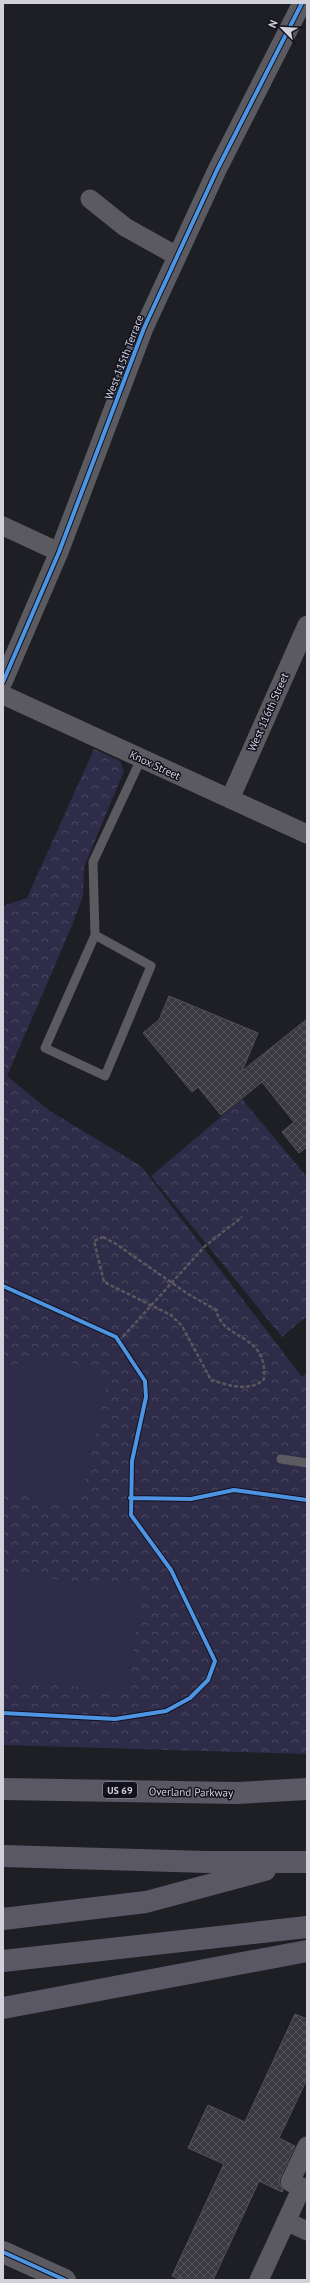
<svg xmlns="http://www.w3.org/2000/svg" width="310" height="2283" font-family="'PT Sans',sans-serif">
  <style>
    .forest { fill: url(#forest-crowns) }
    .pitch { fill: #2e2c48 }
    .building { fill: url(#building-cross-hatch); stroke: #525258 }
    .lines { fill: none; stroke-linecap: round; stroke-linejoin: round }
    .path { stroke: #58585d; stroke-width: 2.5; stroke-dasharray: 4 2; stroke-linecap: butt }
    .lane { stroke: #5a5a60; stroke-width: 9 }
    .street { stroke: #5a5a60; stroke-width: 19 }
    .secondary { stroke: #5a5a60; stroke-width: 22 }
    .highway { stroke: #595864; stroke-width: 22 }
    .cycleway-casing { stroke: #12121f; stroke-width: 6 }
    .cycleway { stroke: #4d94e3; stroke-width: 4 }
    .labels { text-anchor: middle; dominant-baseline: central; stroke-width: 3; stroke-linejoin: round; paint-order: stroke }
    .shield { fill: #12121f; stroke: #9898a3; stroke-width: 1 }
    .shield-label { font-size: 10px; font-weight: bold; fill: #d2d1db }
    .street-label { font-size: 11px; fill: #d2d1db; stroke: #12121f }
  </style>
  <defs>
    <pattern id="forest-crowns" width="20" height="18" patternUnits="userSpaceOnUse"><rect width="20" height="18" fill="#2e2c48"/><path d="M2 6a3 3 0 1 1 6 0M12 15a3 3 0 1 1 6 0" fill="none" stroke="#4b4a62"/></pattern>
    <pattern id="building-cross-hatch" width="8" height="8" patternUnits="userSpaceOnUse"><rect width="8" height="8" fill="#38383e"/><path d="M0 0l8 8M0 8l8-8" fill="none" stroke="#545459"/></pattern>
  </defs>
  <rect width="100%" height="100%" fill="#1e1e25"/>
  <path class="forest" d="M94 749 120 761 124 771 84 867 83 896 71 928 7 1076 50 1111 141 1166 302 1377 307 1372V1754L3 1745V906L27 898Z
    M242 1099 307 1177V1316L282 1337 151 1176Z"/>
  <path class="pitch" d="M54 1359 73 1363 108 1378 81 1501 69 1507 3 1490V1370L26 1360Z
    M3 1574 141 1588 129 1692 3 1679Z"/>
  <path class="building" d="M169 996 258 1033 242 1071 307 1019V1147L299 1153 282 1132 294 1122 262 1082 221 1115 198 1087 192 1092 143 1033 159 1020Z
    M295 2014 307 2019V2079L279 2138 295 2146 280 2178 279 2183 283 2190 282 2192 259 2181 213 2280H182L172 2276 224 2164 188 2148 208 2105 245 2122Z"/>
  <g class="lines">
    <path class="path" d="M103 1237 116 1244 188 1294 216 1310C223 1342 268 1332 264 1379 250 1393 228 1385 211 1380L182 1326 171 1315 104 1282 94 1241Z
      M119 1341 205 1246 242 1217"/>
    <path class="lane" d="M95 935 151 966 105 1076 45 1048 95 935 93 862 141 759
      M281 1459 307 1463"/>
    <path class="street" d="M90 199 125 227 177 256
      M3 526 59 552
      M3 682 59 552 144 328 217 170 302 3
      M3 695 307 834
      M230 799 307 625
      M307 2146 290 2182 307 2189
      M286 2221 307 2231
      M259 2280 302 2187"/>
    <path class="secondary" d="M3 2252 65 2280"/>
    <path class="highway" d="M3 1789 237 1793 307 1789
      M3 1856 207 1862H307
      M3 1919 146 1902 265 1870
      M3 1961 307 1927
      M3 2008 307 1951"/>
    <defs>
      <path id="cycleway" d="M3 682 59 552 144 328 217 170 302 3
        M3 1286 116 1337 145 1381 146 1397 132 1461 131 1515 171 1570 215 1661 208 1680 190 1698 166 1711 115 1719 3 1713
        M130 1498 191 1499 234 1490 307 1500
        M3 2252 65 2280"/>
    </defs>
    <use href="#cycleway" class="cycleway-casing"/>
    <use href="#cycleway" class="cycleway"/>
  </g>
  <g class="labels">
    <rect class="shield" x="103" y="1782" width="34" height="16" rx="3"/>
    <g class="shield-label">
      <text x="120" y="1790">US 69</text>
    </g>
    <g class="street-label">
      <text transform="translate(124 357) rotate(-69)">West 115th Terrace</text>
      <text transform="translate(268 712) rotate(-66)">West 116th Street</text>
      <text transform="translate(155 765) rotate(25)">Knox Street</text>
      <text transform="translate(191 1792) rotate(1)">Overland Parkway</text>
    </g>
  </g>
  <rect width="310" height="2283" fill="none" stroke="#d2d1db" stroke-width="8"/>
  <g transform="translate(282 28) rotate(294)" stroke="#12121f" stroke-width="3" paint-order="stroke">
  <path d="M0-3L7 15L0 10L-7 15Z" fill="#d2d1db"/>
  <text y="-6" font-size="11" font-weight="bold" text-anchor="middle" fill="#d2d1db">N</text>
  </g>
</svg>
